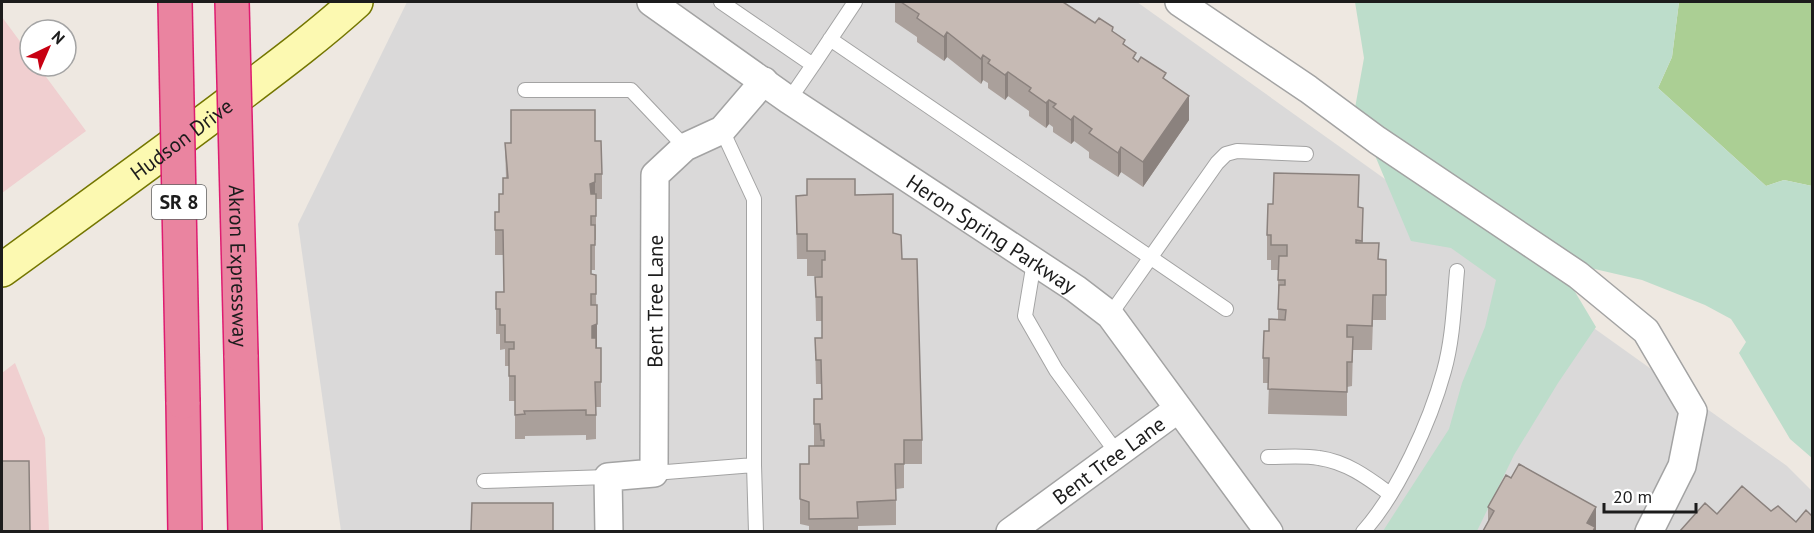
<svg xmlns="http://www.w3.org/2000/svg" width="1814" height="533" font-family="'PT Sans',sans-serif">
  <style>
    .residential { fill: #dad9d9 }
    .commercial { fill: #f0cfd0 }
    .forest { fill: #abcf94 }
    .wetland { fill: #bdddcb }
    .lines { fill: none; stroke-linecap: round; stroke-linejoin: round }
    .lane-casing { stroke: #a3a3a3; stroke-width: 16 }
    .street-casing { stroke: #a3a3a3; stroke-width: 30 }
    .secondary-casing { stroke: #747600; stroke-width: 36 }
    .highway-casing { stroke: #de1c70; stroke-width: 36 }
    .lane { stroke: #fff; stroke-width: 14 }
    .street { stroke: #fff; stroke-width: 27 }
    .secondary { stroke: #fcf9b1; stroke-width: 33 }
    .highway { stroke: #ea84a0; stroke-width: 33 }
    .highway-bridge-casing { stroke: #de1c70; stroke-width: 36; stroke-linecap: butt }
    .highway-bridge { stroke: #ea84a0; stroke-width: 33 }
    .wall { fill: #aaa09b }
    .shaded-wall { fill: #8b827e }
    .building { fill: #c6bab4; stroke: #8b827e; stroke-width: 1.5 }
    .labels { text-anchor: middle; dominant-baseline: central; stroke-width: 4.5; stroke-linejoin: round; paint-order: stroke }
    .shield { fill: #fff; stroke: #606060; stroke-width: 1.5 }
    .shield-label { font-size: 20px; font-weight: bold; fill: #1c1c1c }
    .street-label { font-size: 21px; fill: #1c1c1c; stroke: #fff }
  </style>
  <rect width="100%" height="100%" fill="#eee8e1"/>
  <path class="residential" d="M407 2H1137L1787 466 1812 491V531H341L298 224Z"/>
  <path class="commercial" d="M2 17 30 55V66H38L86 131 2 193Z
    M15 363 45 438 49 531 2 532V373Z"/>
  <path class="forest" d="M1679 2H1812V186L1784 180 1766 186 1658 88 1672 57Z"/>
  <path class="wetland" d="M1355 2H1679L1672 57 1658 88 1766 186 1784 180 1812 186V458L1790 439 1739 353 1746 342 1731 319 1705 305 1642 280 1556 260 1596 327 1558 383 1514 455 1477 531H1383L1449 429 1462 383 1485 327 1496 280 1451 248 1411 241 1355 108 1364 58Z"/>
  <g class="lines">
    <defs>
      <path id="lane" d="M721 2 813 65 789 100
        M830 39 1226 309
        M813 65 855 2
        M525 90H631L685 147
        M1034 262 1025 316 1056 370 1117 453
        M1110 315 1217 163 1226 154 1237 151 1306 154
        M1268 457C1284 457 1303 455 1319 458 1347 462 1368 478 1390 494
        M754 465 756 532
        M654 473 754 465V199L722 130
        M484 481 608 477
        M1363 532C1398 493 1430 422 1444 371 1453 339 1454 304 1457 271"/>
      <g id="street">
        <path id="s1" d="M651 2 789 100 1076 289 1110 315 1269 532"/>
        <path d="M1179 2 1308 89 1377 140 1578 275 1646 331 1693 411 1682 466 1649 532"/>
        <path id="s2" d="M609 532 608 477 654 473 655 175 685 147 722 130 764 81"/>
        <path id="s3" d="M1010 532 1178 409"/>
      </g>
      <g id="secondary">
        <path id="s4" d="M2 270C75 217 148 164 220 110 266 75 313 41 356 2"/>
      </g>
      <path id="highway" d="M241 355 245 532
        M183 402 185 532"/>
    </defs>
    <use href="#lane" class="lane-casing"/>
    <use href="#street" class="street-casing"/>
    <use href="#secondary" class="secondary-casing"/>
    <use href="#highway" class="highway-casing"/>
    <use href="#lane" class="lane"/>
    <use href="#street" class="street"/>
    <use href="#secondary" class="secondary"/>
    <use href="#highway" class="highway"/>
    <defs>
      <g id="highway-bridge">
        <path d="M175 2 183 402"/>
        <path id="s5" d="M232 2 241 355"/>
      </g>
    </defs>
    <use href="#highway-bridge" class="highway-bridge-casing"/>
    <use href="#highway-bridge" class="highway-bridge"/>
  </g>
  <path class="wall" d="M895 2H1063L1095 23 1113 32 1125 45 1136 61 1166 80 1189 120 1143 187 1121 172 1118 177 1089 158V152L1074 141 1071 144 1053 132V127L1049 124 1046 128 1029 116V111L1008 96 1005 100 988 88V83L983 80 981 84 947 57 944 61 917 42V37L895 22Z
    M595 141 602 174V199H596V240H595V270H591V274L596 294 597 348H601V407H596V439L586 440V435L525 436V439H515V401H509V366H505V349L500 350V334H496V292H504L503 255H495V212H499L506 178 505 143Z
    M855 195 893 233 902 259 922 440V464H904V488L896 489V525L858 526V531H809V526L800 524V464H809L814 446V399H821V384H816L815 338H822V321H816L815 277 822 276H807V259H797L796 196Z
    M1359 208 1363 243 1379 259 1386 260V320H1373L1372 350H1353L1352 386 1347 387V416L1268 414 1269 383H1263V358L1269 331 1278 319V270H1271V260H1267V235Z
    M1488 507 1596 531 1488 522Z"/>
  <path class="shaded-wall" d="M947 32V57L944 61V37Z
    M983 55V80L981 84V59Z
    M1008 72V96L1005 100V75Z
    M1189 96V120L1143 187V162Z
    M1049 100V124L1046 128V103Z
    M1074 116V141L1071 144V120Z
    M1121 147V172L1118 177V153Z
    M595 182V207L590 208V184Z
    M597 324V349L592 350V326Z
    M1596 507V531H1587V523Z"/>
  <path class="building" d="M901 2H1063L1095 23 1099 18 1113 27 1112 31 1125 40 1123 44 1136 53 1133 58 1138 62 1141 57 1166 73 1163 78 1189 96 1143 162 1121 147 1118 153 1089 133 1092 129 1074 116 1071 120 1053 107 1056 104 1049 100 1046 103 1029 91 1031 88 1008 72 1005 75 988 63 990 60 983 55 981 59 947 32 944 37 917 18 919 14Z
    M511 110H595V141H601L602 174H595V182L590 184 591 194H596V216H591V225H595V245H591V274L596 275V294H591V305H597V324L592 326V338H596V348H601V382H595L596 415H586V410L524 411 525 414 515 415V376H509V349H514V342H505V325H500V309H496V292H504L503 230H495V212H499V194H503V178H508L505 143H511Z
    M1274 173 1359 175 1358 207 1363 208 1362 241 1356 240V243H1379L1378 259 1386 260V295H1373L1372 326 1347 325V337H1353L1352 362H1347V392L1268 389 1269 358H1263L1264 331H1269V319L1285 320 1286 310 1278 309 1279 285H1285V280H1278L1279 256H1287V245H1271V235H1267L1268 204H1273Z
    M807 179H855V195L893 194V233L901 235 902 259H917L922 440H904V464H895L896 500 857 502 858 518 809 519V502L800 499V464H809V446H824V440H821L820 424H814V399H822L821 360H816L815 338H822V297H816L815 277H822V260H825V251H807V234H797L796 196 807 195Z
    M2 461H29L30 531H2Z
    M1519 464 1596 507 1587 523 1595 527 1593 531H1483L1494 511 1488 507 1506 475 1511 478Z
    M1742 486 1771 511 1778 506 1796 522 1806 510 1812 516V531H1680L1705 503 1717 514Z
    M472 503H553V531H471Z"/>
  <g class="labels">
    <rect class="shield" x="152" y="185" width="54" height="34" rx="4.5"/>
    <g class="shield-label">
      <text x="179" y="202">SR 8</text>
    </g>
    <g class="street-label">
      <text stroke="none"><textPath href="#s4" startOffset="222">Hudson Drive</textPath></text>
      <text stroke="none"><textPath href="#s1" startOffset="412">Heron Spring Parkway</textPath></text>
      <text stroke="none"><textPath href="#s5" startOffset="264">Akron Expressway</textPath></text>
      <text stroke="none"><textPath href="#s2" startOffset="273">Bent Tree Lane</textPath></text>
      <text stroke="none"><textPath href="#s3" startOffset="122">Bent Tree Lane</textPath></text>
    </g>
  </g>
  <rect width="1814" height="533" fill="none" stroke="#1c1c1c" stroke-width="6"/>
  <g transform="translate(48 48) rotate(44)"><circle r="28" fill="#ffffff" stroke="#a4a4a4" stroke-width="1.5"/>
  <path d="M0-4.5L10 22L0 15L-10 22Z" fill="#c80012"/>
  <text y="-9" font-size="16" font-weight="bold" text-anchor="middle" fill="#1c1c1c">N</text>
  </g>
  <path d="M1604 503v9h92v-9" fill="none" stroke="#1c1c1c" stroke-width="3"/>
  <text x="1613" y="503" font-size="18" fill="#1c1c1c" stroke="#ffffff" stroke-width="4.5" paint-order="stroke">20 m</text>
</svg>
